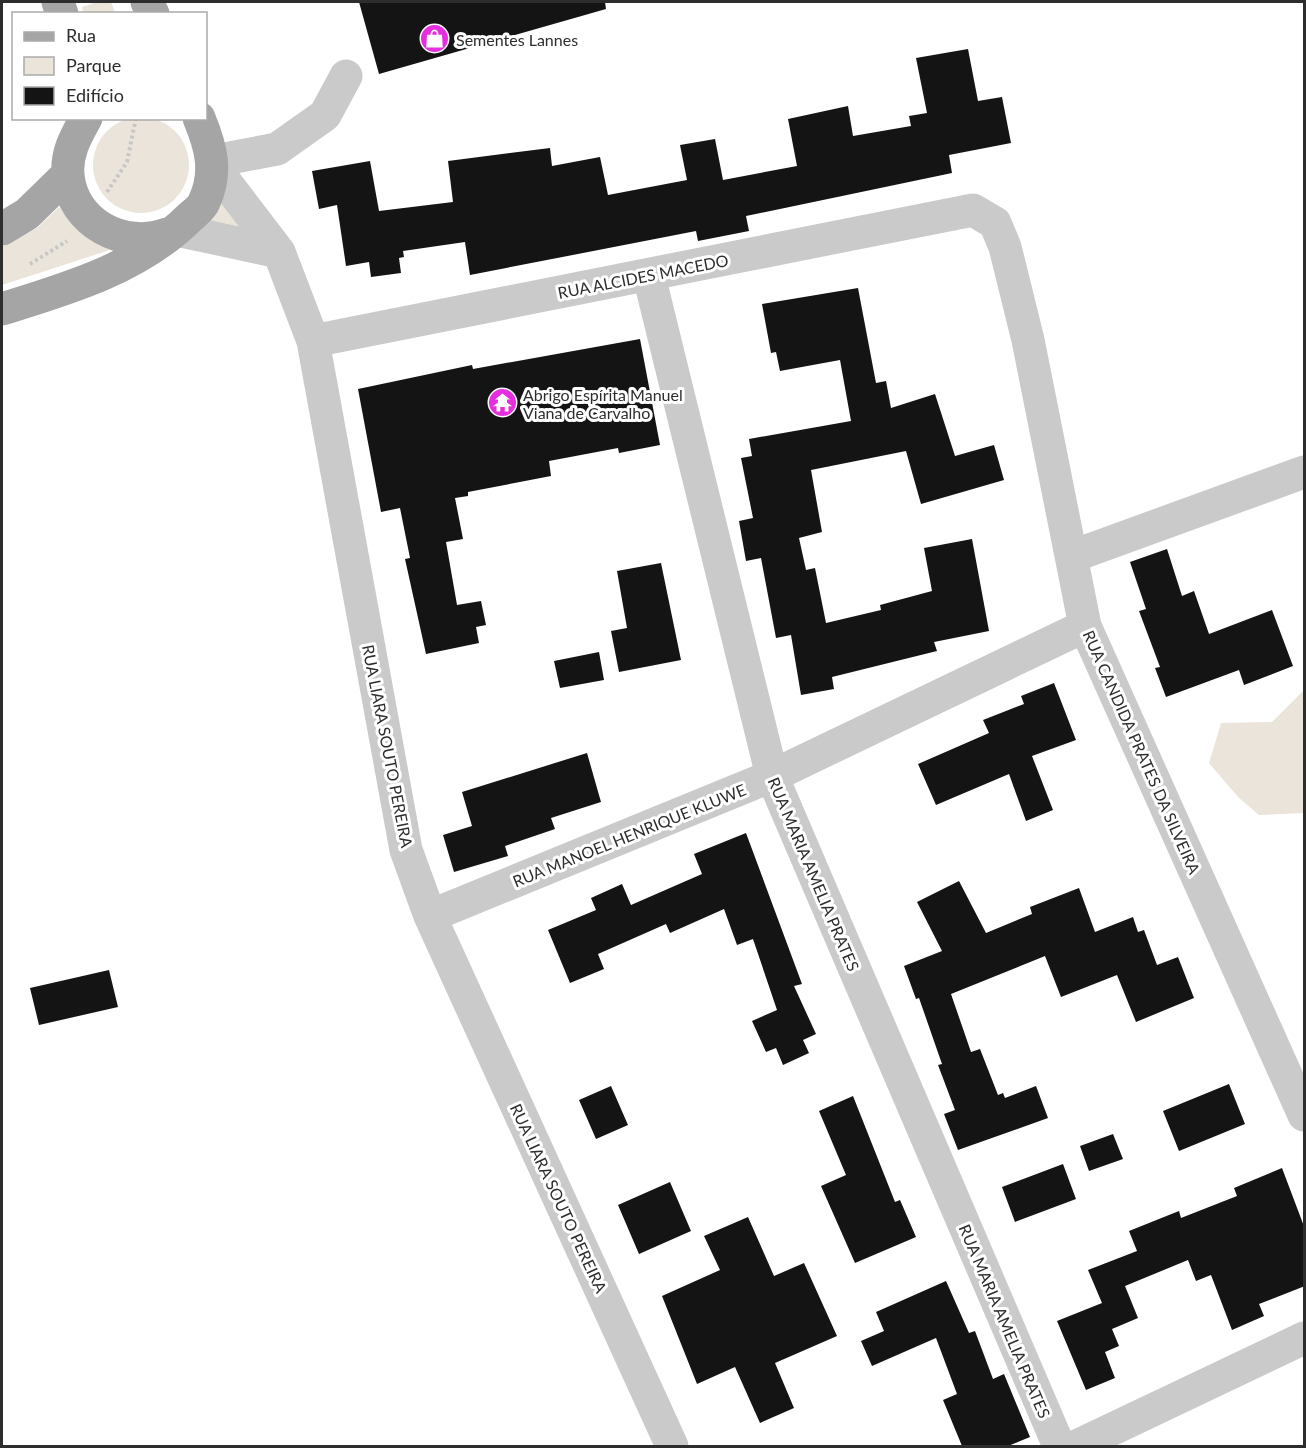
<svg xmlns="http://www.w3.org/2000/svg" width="1306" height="1448" font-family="Lato,sans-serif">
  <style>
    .green { fill: #ebe4da }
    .building { fill: #141414 }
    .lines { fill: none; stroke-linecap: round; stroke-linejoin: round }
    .path { stroke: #c7c7c7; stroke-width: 4; stroke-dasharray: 3 3; stroke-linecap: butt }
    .minor { stroke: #cacaca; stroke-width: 33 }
    .major { stroke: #a5a5a5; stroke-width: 33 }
    .labels { text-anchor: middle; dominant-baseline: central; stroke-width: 6; stroke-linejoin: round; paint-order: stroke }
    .poi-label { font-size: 16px; fill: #2d2d2d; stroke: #fff; text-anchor: start }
    .street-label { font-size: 16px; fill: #2d2d2d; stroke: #fff }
  </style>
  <rect width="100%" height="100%" fill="#fff"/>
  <path class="green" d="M97 2H111L115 13H83L82 7Z
    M93 165a48 48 0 1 1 96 0a48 48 0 1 1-96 0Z
    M217 191 246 234 197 229Z
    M59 207 116 248 2 285V247L37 228Z
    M1304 690V813L1259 815 1238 797 1209 763 1221 723 1272 722Z"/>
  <path class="building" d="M359 2H605L606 9 379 74Z
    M968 49 978 101 1002 97 1011 143 949 155 952 173 746 216 749 231 698 241 696 231 470 275 465 242 403 251 404 257 399 258 401 273 371 277 369 262 346 266 337 205 319 209 312 171 370 161 379 211 453 202 448 161 550 148 552 166 600 157 608 195 687 180 680 145 715 139 723 180 797 166 788 119 848 106 853 136 911 126 909 116 927 113 916 58Z
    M858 288 876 383 886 381 891 408 935 394 955 456 994 445 1004 480 921 504 906 451 811 470 822 532 799 538 806 570 815 568 826 623 881 610 880 605 932 591 924 548 972 539 989 631 934 642 937 651 832 677 834 689 801 695 791 635 776 638 761 558 746 561 739 521 753 518 741 458 752 456 749 439 851 421 840 360 780 371 776 352 771 353 762 304Z
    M640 339 660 445 619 453 618 448 549 461 551 476 468 492V496L455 498 463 539 446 542 457 605 481 601 486 625 476 627 479 643 426 654 405 559 410 558 400 508 381 512 358 389 472 365 473 369Z
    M1167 549 1182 596 1194 591 1209 634 1272 610 1293 666 1244 685 1239 670 1166 697 1155 668 1160 667 1139 611 1146 609 1130 562Z
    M661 563 681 660 619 672 611 631 627 628 617 571Z
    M599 652 604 680 560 688 554 661Z
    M1054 683 1076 740 1032 756 1053 810 1026 821 1009 774 936 805 918 764 989 733 983 720 1024 704 1021 696Z
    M587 753 601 802 551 818 555 829 505 846 508 856 454 872 443 835 472 826 462 792Z
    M746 833 802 984 794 986 816 1034 803 1040 809 1053 783 1065 776 1048 766 1052 752 1021 777 1010 753 939 737 945 724 909 670 933 666 924 598 954 604 969 570 983 548 930 596 910 591 898 622 884 631 905 702 874 694 854Z
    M959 881 986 933 1032 914 1030 907 1079 888 1095 932 1133 917 1138 932 1144 930 1157 965 1178 957 1194 998 1136 1022 1117 975 1061 997 1045 956 951 994 971 1052 980 1049 998 1095 1003 1093 1005 1098 1036 1086 1048 1118 958 1150 944 1114 955 1110 938 1065 942 1064 919 998 916 999 904 966 942 951 917 902Z
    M109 970 118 1007 39 1025 30 988Z
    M1229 1084 1245 1124 1179 1151 1163 1111Z
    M611 1086 628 1125 596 1139 579 1100Z
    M853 1096 895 1202 900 1200 916 1237 855 1263 821 1186 846 1175 819 1111Z
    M1113 1134 1123 1159 1089 1171 1080 1146Z
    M1063 1164 1076 1199 1015 1222 1002 1187Z
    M1282 1168 1305 1229V1286L1259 1304 1264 1316 1232 1330 1211 1275 1196 1281 1188 1260 1125 1286 1138 1318 1112 1329 1119 1346 1105 1352 1115 1378 1086 1390 1057 1321 1102 1303 1088 1270 1137 1251 1129 1231 1179 1211 1181 1218 1237 1196 1234 1188Z
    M670 1182 691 1231 639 1254 618 1205Z
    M748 1217 774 1276 804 1263 837 1336 775 1363 794 1408 760 1423 735 1367 697 1384 662 1296 720 1270 704 1236Z
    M946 1281 969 1333 975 1331 993 1379 1004 1374 1030 1437 1008 1446H962L943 1400 957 1394 936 1338 872 1366 861 1341 884 1331 876 1312Z"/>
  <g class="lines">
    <path class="path" d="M107 192 127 162 136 118
      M30 264 67 241"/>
    <path class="minor" d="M214 161 277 149 325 115 346 76
      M214 167 279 252 313 341 406 850 430 916 672 1446
      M177 230 279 252
      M649 276 772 776 1059 1446
      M313 341 973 210 995 223 1005 247 1028 340 1085 626 1304 1115
      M1073 556 1304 472
      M430 916 772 776 1085 626
      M1077 1446 1304 1338"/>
    <path class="major" d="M58 2 62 14
      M147 2 153 14
      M86 118C76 136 66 153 68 175 72 223 124 250 167 234
      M2 229 27 214 68 174
      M2 309C67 289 139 268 189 218 194 213 202 208 204 202 218 172 211 147 199 118"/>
  </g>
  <defs>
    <symbol id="shop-disc" viewBox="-11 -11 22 22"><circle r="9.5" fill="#e52ede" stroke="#fff"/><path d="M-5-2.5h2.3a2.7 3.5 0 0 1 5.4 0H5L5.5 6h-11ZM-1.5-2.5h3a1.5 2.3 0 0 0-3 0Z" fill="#fff"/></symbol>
    <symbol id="temple-disc" viewBox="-11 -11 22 22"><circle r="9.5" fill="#e52ede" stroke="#fff"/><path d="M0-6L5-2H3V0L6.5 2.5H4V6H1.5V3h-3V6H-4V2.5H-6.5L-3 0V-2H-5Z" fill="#fff"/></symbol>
  </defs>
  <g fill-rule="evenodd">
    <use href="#shop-disc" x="418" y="22" width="33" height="33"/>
    <use href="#temple-disc" x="486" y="386" width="33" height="33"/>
  </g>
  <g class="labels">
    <g class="poi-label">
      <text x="456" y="39">Sementes Lannes</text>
      <text x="523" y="394">Abrigo Espírita Manuel<tspan x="523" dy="18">Viana de Carvalho</tspan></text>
    </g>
    <g class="street-label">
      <text transform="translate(643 276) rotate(-11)">RUA ALCIDES MACEDO</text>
      <text transform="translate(388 746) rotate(79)">RUA LIARA SOUTO PEREIRA</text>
      <text transform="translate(1142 752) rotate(66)">RUA CANDIDA PRATES DA SILVEIRA</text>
      <text transform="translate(629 835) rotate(-22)">RUA MANOEL HENRIQUE KLUWE</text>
      <text transform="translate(814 874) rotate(67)">RUA MARIA AMELIA PRATES</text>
      <text transform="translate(559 1198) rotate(65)">RUA LIARA SOUTO PEREIRA</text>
      <text transform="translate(1005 1321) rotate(67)">RUA MARIA AMELIA PRATES</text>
    </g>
  </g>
  <rect width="1306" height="1448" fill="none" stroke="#2d2d2d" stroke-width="6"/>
  <rect x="12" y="12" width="195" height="108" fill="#ffffff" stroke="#ababab" stroke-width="1.5"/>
  <rect x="24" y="32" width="30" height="9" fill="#a5a5a5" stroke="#ababab" stroke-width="1.5"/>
  <text x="66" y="42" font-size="18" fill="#2d2d2d">Rua</text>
  <rect x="24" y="57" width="30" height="18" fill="#ebe4da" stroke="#ababab" stroke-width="1.5"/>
  <text x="66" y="72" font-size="18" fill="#2d2d2d">Parque</text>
  <rect x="24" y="87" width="30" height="18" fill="#141414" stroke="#ababab" stroke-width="1.5"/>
  <text x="66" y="102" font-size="18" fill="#2d2d2d">Edifício</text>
</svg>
